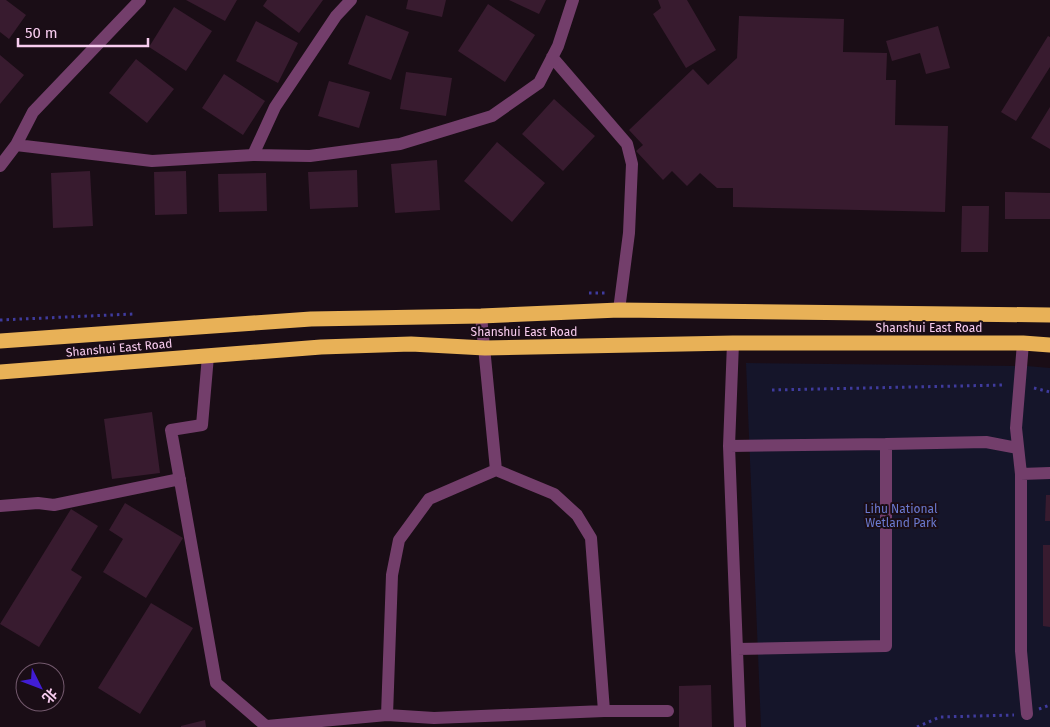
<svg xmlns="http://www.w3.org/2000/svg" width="1050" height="727" font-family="'Fira Sans','Noto Sans SC',sans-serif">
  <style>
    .green { fill: #15152a }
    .building { fill: #381b2f }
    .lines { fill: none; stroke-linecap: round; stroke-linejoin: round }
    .path { stroke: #3f3b9d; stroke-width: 3; stroke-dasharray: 2.5 4; stroke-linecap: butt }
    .minor { stroke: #733e6b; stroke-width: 12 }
    .highway { stroke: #e8b157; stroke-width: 15 }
    .labels { text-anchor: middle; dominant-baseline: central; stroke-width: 4; stroke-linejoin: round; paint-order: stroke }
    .street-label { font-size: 12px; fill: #f8ccef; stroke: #1a0d16 }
    .park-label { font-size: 12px; fill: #6b7ad0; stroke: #1a0d16 }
  </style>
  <rect width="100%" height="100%" fill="#1a0d16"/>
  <path class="green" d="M746 363 1027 366 1050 368V727H761Z"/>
  <path class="building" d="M0 0H6L26 15 9 39 0 32Z
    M186 0H237L225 21Z
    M267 0H323L299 33 263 6Z
    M408 0H446L442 17 406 9Z
    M509 0H546L539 14Z
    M658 0H687L716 50 686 68 653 14 661 8Z
    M488 4 535 35 505 82 458 51Z
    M174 7 212 31 186 71 149 47Z
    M366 15 409 32 391 80 348 64Z
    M739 16 844 19 843 52 887 53 886 80H896L895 125 948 126 945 212 733 207V188H717L700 173 687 186 672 171 663 180 636 151 643 145 629 130 693 69 708 85 737 58Z
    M256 21 298 43 278 83 236 61Z
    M938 26 950 68 926 74 920 53 892 61 886 41Z
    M1048 36 1050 37V67L1016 121 1001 112Z
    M0 55 24 75 0 104Z
    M136 59 174 89 147 123 109 93Z
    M406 72 452 78 446 116 400 109Z
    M224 74 265 101 243 135 202 108Z
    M329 81 370 92 359 128 318 116Z
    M554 99 595 136 563 171 522 134Z
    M1050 107V149L1031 138Z
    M497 142 545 183 512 222 464 181Z
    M437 160 440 210 395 213 391 164Z
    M357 170 358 207 310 209 308 172Z
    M90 171 93 226 53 228 51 173Z
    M186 171 187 214 155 215 154 172Z
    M266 173 267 211 219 212 218 174Z
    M1005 192 1050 193V219H1005Z
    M962 206H989L988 252H961Z
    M152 412 160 473 112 479 104 419Z
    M1046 495H1050V521H1045Z
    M125 503 183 538 146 598 103 572 123 539 109 530Z
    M71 509 98 526 71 570 82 577 39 647 0 624Z
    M1043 545H1050V627L1043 626Z
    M151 603 193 628 140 714 98 688Z
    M711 685 712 727H679V686Z
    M205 720 206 727H181V726Z"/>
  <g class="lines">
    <path class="path" d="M589 293H607
      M0 320 133 314
      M1034 388 1050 392
      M772 390 1005 385
      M1039 709 1050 705
      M917 727 940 717 1014 715"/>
    <path class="minor" d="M552 57 627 144 632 164 629 233 619 310
      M16 145 33 112 140 0
      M253 155 310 156 400 144 492 116 539 83 558 46 573 0
      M0 166 16 145 152 161 253 155 275 107 336 16 351 0
      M481 316 496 470
      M733 343 729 446 740 727
      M1023 343 1016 428 1021 474 1050 473
      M208 356 202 425 171 430 216 683 267 727
      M886 444 986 442 1018 448
      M729 446 886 444V646L737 649
      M1021 474V651L1027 714
      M0 506 38 503 54 505 180 479
      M387 715 392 575 399 540 429 499 496 470 554 494 577 515 591 538 604 711
      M267 726 387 715 434 718 604 711H668"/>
    <path class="highway" d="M0 341 311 319 481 316 619 310 1050 315
      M0 372 321 347 411 344 485 348 733 343H1023L1050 345"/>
  </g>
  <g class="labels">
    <g class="street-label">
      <text x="929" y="328">Shanshui East Road</text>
      <text x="524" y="332">Shanshui East Road</text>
      <text transform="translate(119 348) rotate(-5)">Shanshui East Road</text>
    </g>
    <g class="park-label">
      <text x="901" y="509">Lihu National<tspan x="901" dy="14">Wetland Park</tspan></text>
    </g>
  </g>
  <g transform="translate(40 687) rotate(132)"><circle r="24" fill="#1a0d16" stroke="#73596d"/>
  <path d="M0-4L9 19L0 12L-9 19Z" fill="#411dd4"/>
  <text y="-8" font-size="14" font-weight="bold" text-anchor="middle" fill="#f8ccef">北</text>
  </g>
  <path d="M18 38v8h130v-8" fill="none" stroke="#f8ccef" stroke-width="2.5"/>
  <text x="25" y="38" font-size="15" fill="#f8ccef" stroke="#1a0d16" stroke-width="4" paint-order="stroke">50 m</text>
</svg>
